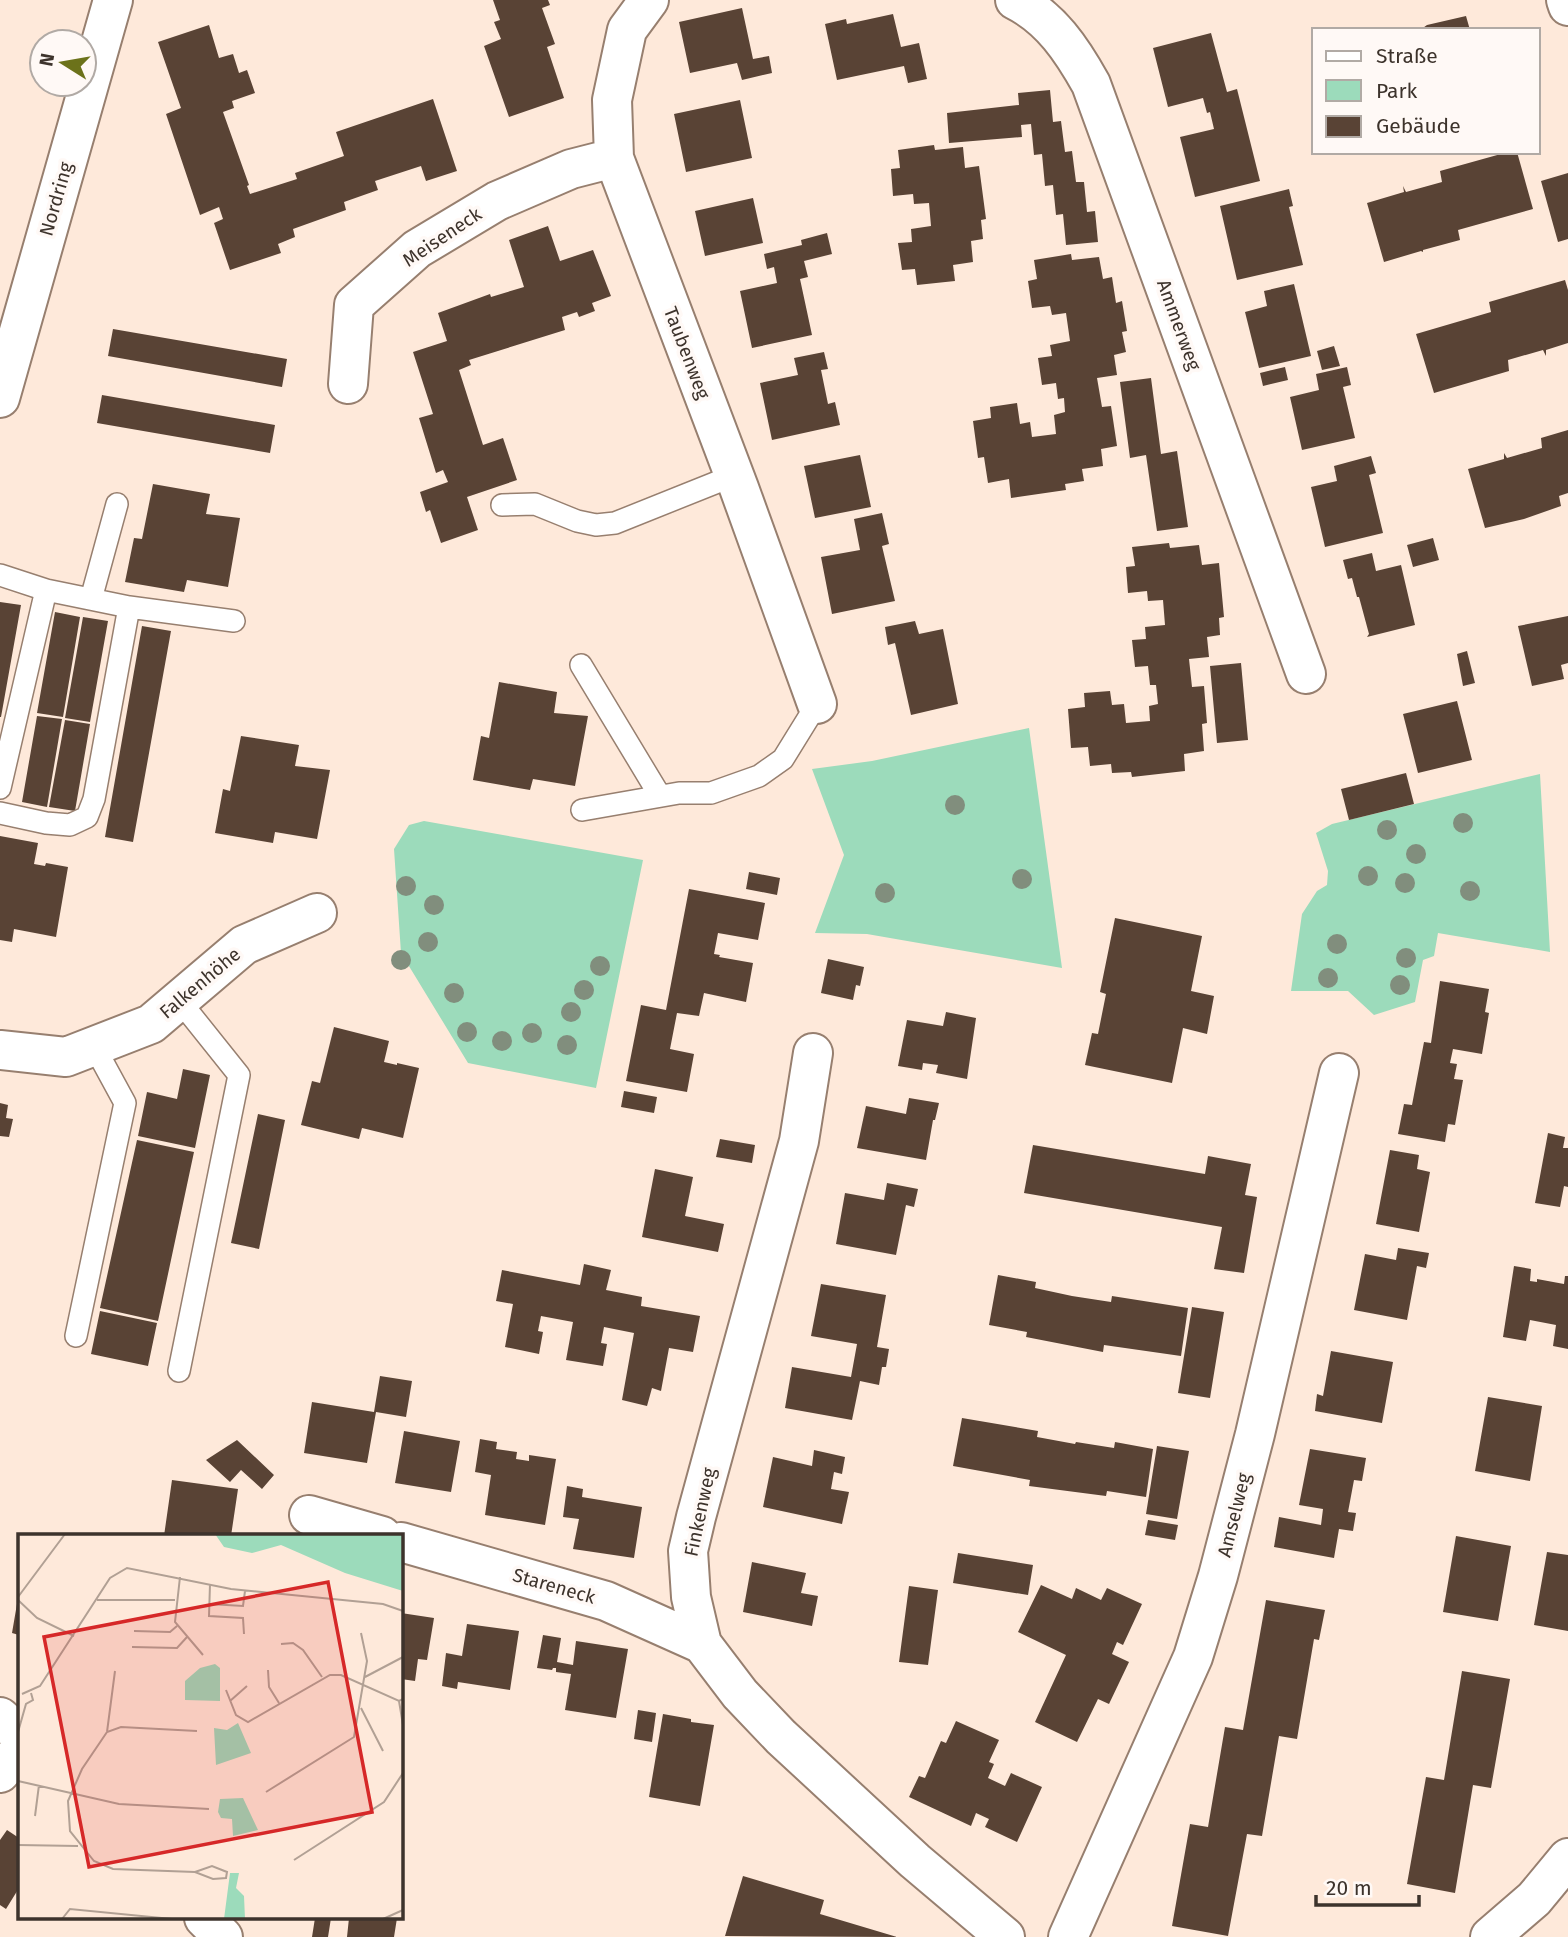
<svg xmlns="http://www.w3.org/2000/svg" width="1568" height="1937" font-family="'Fira Sans',sans-serif">
  <style>
    .green { fill: #9cdbbb }
    .building { fill: #594335 }
    .lines { fill: none; stroke-linecap: round; stroke-linejoin: round }
    .lane-casing { stroke: #977f6f; stroke-width: 24 }
    .street-casing { stroke: #977f6f; stroke-width: 42 }
    .lane { stroke: #fff; stroke-width: 21 }
    .street { stroke: #fff; stroke-width: 38 }
    .tree { fill: #818e7d }
    .labels { text-anchor: middle; dominant-baseline: central; stroke-width: 7; stroke-linejoin: round; paint-order: stroke }
    .street-label { font-size: 19px; fill: #3d332c; stroke: #fff9f6 }
    .inset-road { fill: none; stroke: #b1a094; stroke-width: 2 }
    .view { fill: #d62828; fill-opacity: 0.15; stroke: #d62828; stroke-width: 3.5 }
    .inset-edge { fill: none; stroke: #3d332c; stroke-width: 3.5 }
  </style>
  <rect width="100%" height="100%" fill="#fee9da"/>
  <path class="green" d="M1029 728 1062 968 867 934 815 933 844 855 812 769 872 761Z
    M1540 774 1550 952 1438 933 1434 956 1423 960 1415 1002 1374 1015 1348 991H1291L1302 914 1317 891 1327 885 1328 871 1316 833 1332 824Z
    M424 821 643 860 596 1088 468 1063 401 953 394 849 409 825Z"/>
  <path class="building" d="M493 0H548L550 5 542 8 555 44 547 47 564 98 509 117 484 46 501 39 494 22 500 20Z
    M742 8 753 59 769 56 772 73 742 80 737 63 690 73 679 22Z
    M893 14 901 47 919 43 927 79 908 83 904 66 837 80 825 24 846 19 847 24Z
    M1466 16 1470 30H1420L1427 25Z
    M209 25 219 58 233 54 239 73 247 70 255 93 232 101 234 108 223 112 249 185 247 186 250 194 297 179 295 173 344 156 336 132 433 99 457 171 426 181 421 166 375 181 378 190 344 202 346 210 293 229 295 237 278 244 281 253 230 270 214 223 223 219 219 207 200 215 166 114 181 108 158 42Z
    M1211 33 1227 92 1237 89 1260 181 1195 197 1180 137 1214 129 1210 112 1207 113 1203 98 1168 107 1153 48Z
    M1050 90 1053 122 1061 121 1065 152 1072 151 1076 182H1084L1087 212 1095 211 1098 242 1066 245 1063 214 1056 215 1053 185 1045 186 1042 154 1034 155 1031 124 1021 125 1022 137 949 143 947 113 1019 105 1018 93Z
    M740 100 752 158 686 172 674 114Z
    M934 145 935 150 963 147 965 168 979 166 986 219 981 220 983 239 971 241 973 262 953 265 955 281 917 285 915 269 902 270 898 243 912 242 911 229 931 226 929 203 914 204 913 194 893 196 891 169 900 168 898 150Z
    M1508 152H1517L1533 209 1458 230 1460 240 1423 250V252L1421 251 1384 262 1367 203 1404 192 1403 186 1406 192 1442 182 1440 171Z
    M1568 173V239L1558 242 1541 181Z
    M1289 189 1293 206 1289 207 1303 265 1237 280 1220 206Z
    M753 198 763 243 705 256 695 211Z
    M548 226 560 261 593 250 611 296 592 303 595 311 579 317 577 312 562 317 565 330 469 360 471 365 459 370 483 445 503 438 517 480 467 497 478 530 441 543 430 510 426 512 420 492 448 482 443 470 436 473 419 418 433 414 413 352 447 341 438 313 490 294 491 297 524 287 509 240Z
    M827 233 832 254 804 261 808 277 800 279 812 335 752 348 740 291 777 283 774 267 767 269 764 254 802 245 801 240Z
    M1071 254 1072 260 1099 257 1103 279 1112 277 1116 303 1122 301 1127 331 1122 332 1126 352 1114 355 1117 375 1097 378 1102 407 1111 406 1117 446 1101 449 1103 466 1082 469 1084 481 1065 484 1066 490 1011 498 1009 479 988 483 984 457 978 458 973 421 991 418 990 407 1017 403 1020 424 1030 422 1032 437 1056 434 1054 415 1065 412 1064 398 1058 399 1056 383 1042 385 1038 358 1052 356 1050 345 1070 341 1066 313 1052 315 1050 306 1032 308 1028 281 1037 279 1034 260Z
    M1565 280 1568 290V343L1546 350V356L1543 350 1508 360 1509 371 1434 393 1416 334 1491 312 1489 302Z
    M1294 284 1311 356 1259 368 1245 312 1267 306 1264 291Z
    M113 329 287 359 282 387 108 356Z
    M1334 346 1340 366 1322 370 1317 351Z
    M824 352 828 369 821 370 828 404 835 402 840 425 772 440 760 383 798 375 794 358Z
    M1285 367 1288 380 1263 386 1260 373Z
    M1347 367 1351 385 1343 387 1355 438 1302 450 1290 397 1319 390 1316 374Z
    M1151 378 1161 454 1177 451 1188 527 1157 531 1146 455 1130 458 1120 382Z
    M102 395 275 425 270 453 97 423Z
    M1568 430V493L1559 496 1561 506 1524 519 1485 528 1468 469 1504 459V453L1507 458 1542 448 1541 438Z
    M860 455 871 507 815 518 804 466Z
    M1371 456 1376 473 1369 475 1383 533 1325 547 1311 487 1337 481 1334 466Z
    M153 484 210 494 206 514 240 518 228 587 187 580 184 592 125 582 134 538 142 539Z
    M882 513 889 544 882 546 895 601 832 614 821 557 860 550 854 519Z
    M1433 538 1439 560 1413 567 1407 545Z
    M1169 543 1170 548 1199 545 1202 565 1219 563 1224 617 1219 618 1220 635 1207 637 1209 657 1189 659 1192 687 1204 686 1207 723 1202 724 1204 751 1184 754 1185 771 1132 777 1131 772 1112 773 1111 764 1090 766 1088 747 1071 748 1068 709 1085 707 1084 693 1110 691 1112 705 1124 704 1126 723 1150 721 1149 706 1158 704 1156 685H1150L1148 666 1135 667 1132 640 1146 639 1145 627 1165 625 1163 600 1148 601 1147 591 1128 593 1126 567 1135 566 1132 547Z
    M1372 553 1376 571 1401 565 1415 625 1367 637 1369 634 1359 597H1357L1352 578 1348 579 1343 560Z
    M0 602 21 605 1 717H0Z
    M55 612 80 617 63 717 37 713Z
    M1568 616V663L1561 665 1564 679 1532 686 1518 626Z
    M83 617 108 621 90 722 65 718Z
    M915 621 919 634 943 629 958 704 911 715 895 643 888 645 885 627Z
    M142 626 171 631 133 842 105 837Z
    M1467 651 1475 683 1463 686 1457 654Z
    M1241 663 1248 740 1217 743 1210 666Z
    M499 682 557 692 554 713 588 716 575 786 533 779 530 790 473 780 481 736 489 738Z
    M1457 701 1472 760 1418 773 1403 714Z
    M37 716 62 719 47 807 22 802Z
    M65 720 90 724 75 811 49 807Z
    M241 736 299 745 295 766 330 770 317 839 275 832 273 843 215 833 223 789 230 791Z
    M1406 773 1414 804 1349 820 1341 789Z
    M0 836 38 843 34 864 45 866 46 863 68 867 56 937 14 929 12 942 0 940Z
    M749 872 780 878 777 895 746 889Z
    M689 889 765 903 758 940 718 933 714 954 720 955 719 957 753 963 746 1002 704 993 699 1016 677 1013 670 1049 694 1054 687 1092 626 1081 641 1005 666 1010Z
    M1115 918 1202 936 1191 991 1214 996 1207 1034 1183 1028 1172 1083 1085 1065 1092 1033 1098 1034 1106 994 1100 992Z
    M828 959 864 967 860 986 856 985 853 1000 821 993Z
    M1440 981 1489 989 1485 1012 1489 1013 1482 1054 1453 1049 1450 1063 1457 1064 1454 1079 1463 1080 1455 1125 1448 1124 1445 1142 1398 1134 1404 1104 1412 1105 1424 1042 1431 1043Z
    M946 1012 976 1018 967 1079 936 1073 938 1065 923 1063 922 1070 898 1066 907 1020 943 1026Z
    M334 1027 389 1041 384 1062 397 1065V1063L419 1068 403 1138 362 1128 359 1139 301 1125 312 1081 320 1083Z
    M183 1069 210 1075 195 1148 138 1136 147 1092 177 1099Z
    M624 1091 657 1097 654 1113 621 1107Z
    M909 1098 939 1103 935 1120H933L926 1160 857 1148 866 1106 906 1114Z
    M0 1103 8 1105 6 1118 13 1119 9 1137 0 1136Z
    M258 1114 285 1120 259 1249 231 1243Z
    M1548 1133 1565 1137 1563 1148H1568V1187L1564 1186 1560 1207 1535 1203Z
    M720 1139 755 1145 752 1163 716 1157Z
    M137 1140 194 1152 158 1321 100 1308Z
    M1033 1145 1205 1174 1208 1156 1251 1164 1245 1195 1257 1197 1244 1273 1214 1269 1222 1227 1024 1193Z
    M1390 1150 1419 1155 1417 1169 1430 1172 1419 1232 1376 1224Z
    M655 1169 693 1177 685 1216 724 1224 718 1252 642 1237Z
    M887 1183 918 1189 914 1207 906 1205 896 1255 836 1244 845 1193 884 1200Z
    M1398 1248 1429 1253 1426 1268 1417 1266 1407 1320 1354 1310 1365 1254 1396 1260Z
    M584 1264 611 1270 606 1290 642 1297 641 1306 700 1316 693 1352 669 1348 661 1391 652 1388 647 1406 622 1400 634 1333 604 1327 601 1343 607 1344 603 1366 566 1360 573 1322 541 1316 538 1331 543 1332 539 1354 505 1347 513 1304 496 1301 502 1270 580 1285Z
    M1514 1266 1531 1269 1530 1281 1537 1282V1279L1564 1284 1565 1276H1568V1349L1553 1346 1556 1325 1530 1320 1526 1341 1503 1337Z
    M998 1275 1036 1282 1035 1288 1072 1296 1111 1302 1112 1296 1188 1308 1181 1356 1104 1345 1103 1352 1026 1337 1027 1332 989 1325Z
    M821 1284 886 1295 877 1347 889 1349 886 1367H882L879 1385 860 1381 852 1420 785 1408 792 1367 851 1377 857 1344 811 1336Z
    M1192 1307 1224 1312 1210 1398 1178 1393Z
    M100 1311 157 1323 148 1366 91 1354Z
    M1331 1351 1393 1362 1382 1423 1315 1411 1317 1394 1323 1396Z
    M380 1376 412 1381 406 1417 376 1412 367 1463 304 1453 312 1402 374 1412Z
    M1488 1397 1542 1406 1530 1481 1475 1471Z
    M962 1418 1038 1431 1037 1437 1075 1444 1076 1442 1114 1448 1115 1442 1153 1449 1146 1497 1107 1491 1106 1496 1029 1486 1030 1480 953 1466Z
    M404 1431 460 1441 451 1492 395 1483Z
    M480 1439 497 1442 496 1449 517 1452 516 1459 529 1461V1455L556 1459 545 1525 485 1515 491 1475 475 1472Z
    M237 1440 274 1475 262 1489 241 1470 230 1482 206 1460Z
    M1157 1446 1189 1451 1177 1519 1146 1514Z
    M1310 1449 1366 1458 1362 1481 1354 1480 1348 1512 1356 1513 1353 1531 1339 1529 1334 1558 1274 1547 1279 1517 1321 1525 1323 1509 1299 1505Z
    M814 1450 845 1457 842 1474 834 1472 831 1489 849 1492 842 1524 763 1507 773 1457 812 1466Z
    M172 1480 238 1489 231 1536H164Z
    M567 1486 583 1489 582 1497 642 1507 634 1558 573 1549 579 1519 563 1517Z
    M1148 1520 1178 1525 1175 1540 1145 1535Z
    M1456 1536 1511 1546 1498 1621 1443 1612Z
    M1547 1552 1568 1555V1631L1534 1625Z
    M958 1553 1033 1565 1028 1595 953 1583Z
    M752 1562 806 1573 801 1593 818 1596 812 1626 743 1612Z
    M1041 1585 1072 1599 1076 1588 1101 1600 1107 1588 1142 1604 1123 1645 1117 1642 1112 1654 1129 1662 1109 1704 1098 1699 1077 1742 1035 1722 1066 1655 1018 1632Z
    M909 1586 938 1590 928 1665 899 1662Z
    M18 1598H19V1635L12 1633Z
    M1266 1600 1325 1610 1319 1640 1314 1639 1297 1739 1279 1736 1262 1836 1247 1834 1228 1936 1172 1926 1190 1824 1208 1827 1225 1727 1243 1730Z
    M401 1613 434 1618 427 1660 418 1659 415 1681 401 1679Z
    M467 1624 519 1631 510 1690 458 1682 457 1689 442 1686 446 1653 462 1656Z
    M543 1635 561 1638 557 1662 573 1665 576 1641 628 1649 616 1718 565 1710 571 1674 556 1672V1668H553L552 1670 537 1668Z
    M1462 1671 1510 1679 1491 1788 1473 1785 1455 1893 1407 1884 1426 1777 1444 1780Z
    M638 1710 656 1713 652 1742 634 1739Z
    M663 1714 691 1719V1722L714 1725 700 1806 649 1797Z
    M956 1721 999 1740 989 1762 994 1764 988 1778 1005 1786 1011 1773 1042 1787 1017 1842 985 1827 989 1819 976 1813 971 1826 909 1797 919 1776 925 1778 941 1741 946 1743Z
    M7 1830 19 1838V1888L6 1909 0 1905V1840Z
    M743 1876 824 1900 820 1914 897 1937 725 1936Z
    M315 1918H331L328 1937H312Z
    M349 1918H397L394 1937H347Z"/>
  <g class="lines">
    <defs>
      <path id="lane" d="M502 505 535 504 577 521 596 525 615 523 735 475
        M0 575 46 590 0 788
        M46 590 129 607
        M91 599 117 504
        M581 665 660 796
        M582 810 679 793H711L759 776 783 759 817 704
        M0 813 46 823 70 825 87 817 94 799 129 607 234 621
        M76 1336 125 1103 94 1046
        M179 1371 239 1075 179 1000"/>
      <path id="street" d="M649 0 627 30 612 100 614 158 739 488 817 704
        M1015 0C1051 18 1072 50 1091 84L1306 674
        M1566 0 1568 6
        M348 384 354 305 417 249 497 201 571 169 614 158
        M0 398 113 0
        M0 1050 66 1057 151 1024 244 945 317 913
        M813 1053 799 1141 696 1517 688 1551 691 1597 702 1644 740 1694 781 1737 915 1861 1005 1937
        M309 1515 382 1536
        M401 1542 606 1601 702 1644
        M0 1717 19 1734
        M0 1773 19 1751
        M204 1918 223 1937
        M1068 1937 1193 1657 1218 1576 1255 1434 1339 1073
        M1490 1937 1534 1899 1568 1858"/>
    </defs>
    <use href="#lane" class="lane-casing"/>
    <use href="#street" class="street-casing"/>
    <use href="#lane" class="lane"/>
    <use href="#street" class="street"/>
  </g>
  <g class="tree">
    <circle cx="955" cy="805" r="10"/>
    <circle cx="1463" cy="823" r="10"/>
    <circle cx="1387" cy="830" r="10"/>
    <circle cx="1416" cy="854" r="10"/>
    <circle cx="1368" cy="876" r="10"/>
    <circle cx="1022" cy="879" r="10"/>
    <circle cx="1405" cy="883" r="10"/>
    <circle cx="406" cy="886" r="10"/>
    <circle cx="1470" cy="891" r="10"/>
    <circle cx="885" cy="893" r="10"/>
    <circle cx="434" cy="905" r="10"/>
    <circle cx="428" cy="942" r="10"/>
    <circle cx="1337" cy="944" r="10"/>
    <circle cx="1406" cy="958" r="10"/>
    <circle cx="401" cy="960" r="10"/>
    <circle cx="600" cy="966" r="10"/>
    <circle cx="1328" cy="978" r="10"/>
    <circle cx="1400" cy="985" r="10"/>
    <circle cx="584" cy="990" r="10"/>
    <circle cx="454" cy="993" r="10"/>
    <circle cx="571" cy="1012" r="10"/>
    <circle cx="467" cy="1032" r="10"/>
    <circle cx="532" cy="1033" r="10"/>
    <circle cx="502" cy="1041" r="10"/>
    <circle cx="567" cy="1045" r="10"/>
  </g>
  <g class="labels">
    <g class="street-label">
      <text transform="translate(56 199) rotate(-74)">Nordring</text>
      <text transform="translate(442 237) rotate(-34)">Meiseneck</text>
      <text transform="translate(1179 325) rotate(70)">Ammerweg</text>
      <text transform="translate(687 353) rotate(69)">Taubenweg</text>
      <text transform="translate(200 983) rotate(-40)">Falkenhöhe</text>
      <text transform="translate(700 1512) rotate(-78)">Finkenweg</text>
      <text transform="translate(1234 1515) rotate(-76)">Amselweg</text>
      <text transform="translate(554 1586) rotate(16)">Stareneck</text>
    </g>
  </g>
  <g transform="translate(18 1534)">
    <rect width="385" height="385" fill="#fee9da"/>
    <path d="M197 0H385V57L327 39 263 11 234 19 206 13ZM197 130 202 134V167L167 166V147L182 134ZM220 189 233 219 198 231 196 194 209 196ZM225 264 240 296 215 302 214 285 203 284 200 278 202 265ZM212 339H221L218 354 226 362 227 385H206Z" fill="#9cdbbb"/>
    <path class="inset-road" d="M162 43 157 88 185 121M192 50 191 82 225 84 226 100M0 63 47 0M0 66 19 84 56 102M79 66H157M191 70 225 72 227 57M116 97 152 98 159 92M263 110 275 109 285 116 304 143M114 113 159 114 169 103M250 136 251 153 261 169M347 143 385 123M208 156 218 181 230 188 312 141H323L381 167 385 165M4 160 22 152 92 44 109 34 213 55 365 70 385 77M212 167 229 152M381 167 385 191M343 174 365 217M0 198 8 170 15 166 13 159M89 198 97 137M0 247 101 270 191 275M248 258 336 203 349 127 343 99M17 282 21 251M0 311 60 312M276 326 366 268 385 239M177 338 194 332 209 338 208 344 195 345 177 338 95 335 76 327 52 297 50 267 64 235 89 198 103 193 179 197M44 385 52 375 154 385M365 385 385 376"/>
    <path class="view" d="M310 48 354 278 71 333 26 103Z"/>
    <rect width="385" height="385" class="inset-edge"/>
  </g>
  <rect x="1312" y="28" width="228" height="126" fill="#fff9f6" stroke="#b1aaa5" stroke-width="2"/>
  <rect x="1326" y="51" width="35" height="10" fill="#ffffff" stroke="#b1aaa5" stroke-width="2"/>
  <text x="1376" y="63" font-size="21" fill="#3d332c">Straße</text>
  <rect x="1326" y="80" width="35" height="21" fill="#9cdbbb" stroke="#b1aaa5" stroke-width="2"/>
  <text x="1376" y="98" font-size="21" fill="#3d332c">Park</text>
  <rect x="1326" y="116" width="35" height="21" fill="#594335" stroke="#b1aaa5" stroke-width="2"/>
  <text x="1376" y="133" font-size="21" fill="#3d332c">Gebäude</text>
  <g transform="translate(63 63) rotate(281)"><circle r="33" fill="#fff9f6" stroke="#b1aaa5" stroke-width="2"/>
  <path d="M0-5L12 26L0 18L-12 26Z" fill="#6c721a"/>
  <text y="-10" font-size="19" font-weight="bold" text-anchor="middle" fill="#3d332c">N</text>
  </g>
  <path d="M1316 1895v10h103v-10" fill="none" stroke="#3d332c" stroke-width="3.5"/>
  <text x="1326" y="1895" font-size="21" fill="#3d332c" stroke="#fff9f6" stroke-width="5" paint-order="stroke">20 m</text>
</svg>
